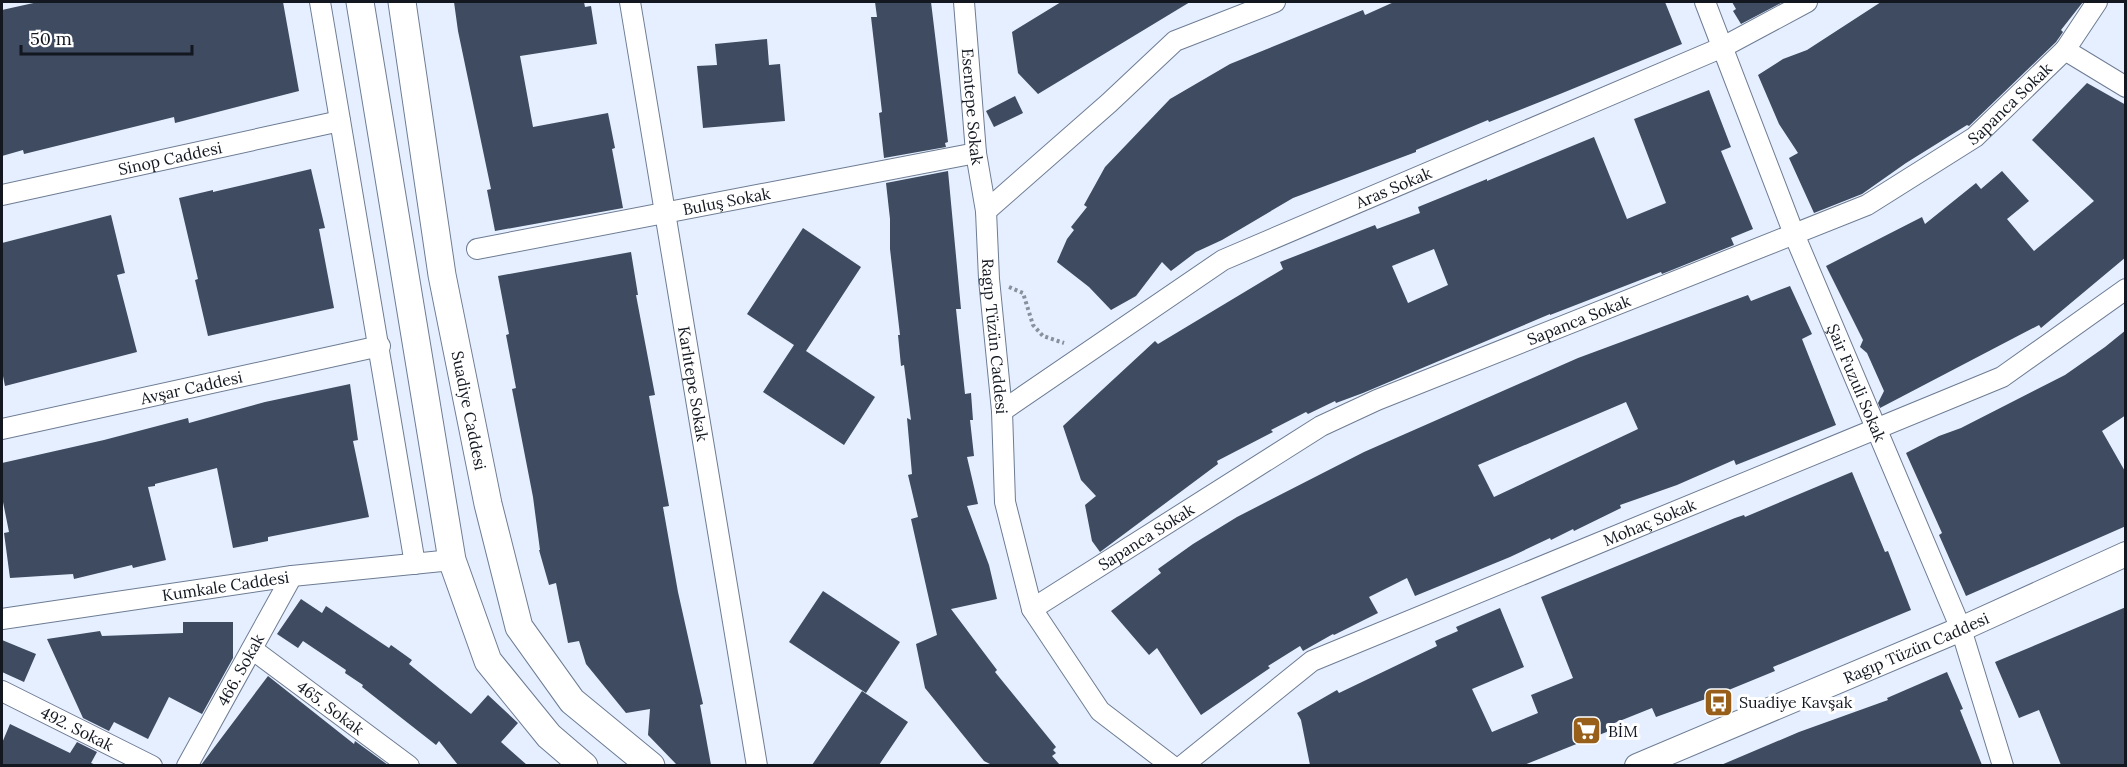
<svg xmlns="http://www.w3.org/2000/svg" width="2127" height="767" font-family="Lora,serif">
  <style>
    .building { fill: #3e4b60; fill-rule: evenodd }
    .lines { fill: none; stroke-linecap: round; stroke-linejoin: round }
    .minor-casing { stroke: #6d7c93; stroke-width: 22 }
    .tertiary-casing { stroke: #6d7c93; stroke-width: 26 }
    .secondary-casing { stroke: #6d7c93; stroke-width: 29 }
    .path { stroke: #88909c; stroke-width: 4; stroke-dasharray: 3 3; stroke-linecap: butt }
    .minor { stroke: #fff; stroke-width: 20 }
    .tertiary { stroke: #fff; stroke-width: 24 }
    .secondary { stroke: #fff; stroke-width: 27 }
    .labels { text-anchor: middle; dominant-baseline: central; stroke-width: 6; stroke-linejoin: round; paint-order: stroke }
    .street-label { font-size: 16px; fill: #121720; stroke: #fff }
    .poi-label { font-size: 16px; fill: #121720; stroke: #fff; text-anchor: start }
  </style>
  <rect width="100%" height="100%" fill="#e5efff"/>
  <path class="building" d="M38 2H283L299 91 175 123 174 117 24 154 23 150 2 156V10Z
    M454 2H584L585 7 591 6 597 44 520 56 533 127 608 113 615 148 612 149 623 208 495 231 487 190 491 189 458 31Z
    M875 2H931L948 142 945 143 946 147 884 158 879 113 882 112 871 17H877Z
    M1061 2H1190L1038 94 1018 73 1012 32Z
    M1394 2H1665L1682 44 1560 94 1489 122 1488 120 1416 150V152L1293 198 1222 240 1196 252 1171 271 1162 262 1136 296 1111 310 1089 287 1057 262 1067 239 1074 230 1071 227 1087 207 1084 205 1105 167 1170 99 1230 64 1363 10 1365 15Z
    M1732 2H1783L1741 24 1733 11 1736 9Z
    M1881 2H2083L2061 30 2063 32 2056 42 1969 126 1967 125 1906 163 1862 194 1814 213 1789 158 1798 153 1779 124 1758 75 1783 59 1807 50Z
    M767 39 769 65 780 64 785 121 703 128 697 66 717 65 715 44Z
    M2087 83 2126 105V257L2041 328 2039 325 1880 408 1878 403 1884 391 1867 353 1860 347 1863 340 1826 266 1922 217 1925 224 1976 183 1981 189 2002 171 2029 201 2007 219 2034 251 2094 201 2032 140Z
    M1709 90 1731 147 1721 151 1753 229 1731 238 1734 245 1662 274 1661 272 1550 315V314L1363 393 1336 403 1335 401 1308 414 1306 412 1271 430 1273 432 1217 461 1218 464 1100 552 1092 541 1085 505 1096 496 1081 480 1063 426 1155 341 1158 344 1283 269 1280 262 1375 225 1377 229 1420 213 1418 207 1487 179V181L1594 137 1627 219 1666 203 1634 119ZM1434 249 1448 285 1408 303 1392 266Z
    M1015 96 1023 113 994 127 986 111Z
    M311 169 325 228 319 229 334 308 208 336 195 280 198 279 179 198 213 190V192Z
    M948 171 961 309H956L965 394 971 393 973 420H970L974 456 967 457 978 504 967 506 989 565 997 599 951 609 997 670 995 672 1056 747 1053 750 1056 753 1052 756 1060 765H992L984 761 925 688 916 644 937 635 911 519 918 517 908 475 912 474 907 418 911 420 904 365 901 366 898 335H900L890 249V219L886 183Z
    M111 215 125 273 117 275 137 352 5 386 2 371V243Z
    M803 228 861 267 806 351 875 397 844 445 763 392 794 345 747 314Z
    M631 252 638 295H636L655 395 649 396 669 506 663 507 678 592 703 704 700 705 711 765H677L648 735 650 709 626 713 586 664 579 641 568 643 556 583 549 585 539 550H540L533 497 512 389 516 388 506 335 509 334 498 276Z
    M1790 286 1812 334 1802 339 1836 425 1736 465 1734 460 1677 485 1620 505 1621 508 1574 531 1573 529 1551 540 1550 538 1510 557 1415 596 1407 578 1369 597 1378 613 1334 635 1333 634 1303 651 1300 646 1268 666 1270 668 1201 715 1157 648 1149 655 1111 611 1161 573 1158 569 1193 544 1237 517 1364 452 1578 358 1748 295 1751 301ZM1626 402 1638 429 1494 497 1478 465Z
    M2126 330V415L2102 431 2126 473V526L1966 596 1939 535 1942 533 1906 453 1939 436 1961 428 2065 375 2105 347Z
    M350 384 358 440 353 441 369 517 268 537V541L233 548 217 468 155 484V486L148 487 166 560 133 568 132 565 74 579 73 574 10 578 4 533 9 532 2 497V463L104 440 188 418 189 423 265 402Z
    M1852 472 1885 552 1888 551 1911 610 1773 667 1775 671 1714 696 1656 717 1652 708 1607 726 1609 731 1524 765H1310L1301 720 1297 713 1337 690 1339 693 1437 646 1435 641 1458 631 1456 627 1500 608 1524 667 1472 689 1492 732 1538 713 1531 695 1573 678 1541 597 1735 518 1744 515 1745 517Z
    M823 591 900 642 866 693 789 642Z
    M301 599 322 613 326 606 389 648 391 645 412 660 409 664 471 714 488 695 518 723 501 742 527 765H458L439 741 436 745 362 687 363 685 345 673 346 670 303 641 298 648 277 634Z
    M2126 607V765H2061L2039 710 2019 718 1995 662Z
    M183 622H233V658L202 714 169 697 148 739 114 722 109 731 83 718 47 639 100 631 102 636 183 633Z
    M2 640 36 654 24 682 2 672Z
    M1947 672 1963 709 1960 710 1982 765H1721L1799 732 1888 700 1887 698Z
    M268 676 354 744 355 741 388 765H201Z
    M862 691 908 722 879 765H812Z
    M10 724 70 753 77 742 97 752 91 763 96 765H2V743Z"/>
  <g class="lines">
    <defs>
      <g id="minor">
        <path d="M320 2 415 564"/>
        <path id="s1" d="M630 2 757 766"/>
        <path id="s2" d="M964 2 976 153 986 211 989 279 1002 411 1005 502 1032 609 1100 711 1172 766"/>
        <path id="s3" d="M1705 2 1794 234 1961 629 2003 766"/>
        <path d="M2065 50 2126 87"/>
        <path id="s4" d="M2 195 340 121"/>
        <path d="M986 211 1109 103 1175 41 1275 2"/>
        <path id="s5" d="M477 249 976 153"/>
        <path id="s6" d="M1002 411 1223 260 1723 47 1807 2"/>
        <path id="s7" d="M2 429 380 346"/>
        <path id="s8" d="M1032 609 1321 426 1377 400 1867 205 1975 137 2065 50 2097 2"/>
        <path id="s9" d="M2 619 292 576 452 560"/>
        <path id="s10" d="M252 649 409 766"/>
        <path id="s11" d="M2 691 152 766"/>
        <path id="s12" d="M187 766 292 576"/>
        <path id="s13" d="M1182 766 1312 661 2002 377 2126 289"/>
      </g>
      <g id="tertiary">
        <path id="s14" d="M1637 766 1961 629 2126 554"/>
      </g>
      <g id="secondary">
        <path d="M360 2 452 560 488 661 549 736 584 766"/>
        <path id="s15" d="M402 2 442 275 488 504 519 627 572 701 651 766"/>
      </g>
    </defs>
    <use href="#minor" class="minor-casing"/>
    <use href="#tertiary" class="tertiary-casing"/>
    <use href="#secondary" class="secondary-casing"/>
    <path class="path" d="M1009 287 1023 293 1033 325 1043 336 1064 343"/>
    <use href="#minor" class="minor"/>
    <use href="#tertiary" class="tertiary"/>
    <use href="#secondary" class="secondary"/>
  </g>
  <defs>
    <symbol id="bus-square" viewBox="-11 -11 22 22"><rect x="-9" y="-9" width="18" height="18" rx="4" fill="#975f1a" stroke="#fff"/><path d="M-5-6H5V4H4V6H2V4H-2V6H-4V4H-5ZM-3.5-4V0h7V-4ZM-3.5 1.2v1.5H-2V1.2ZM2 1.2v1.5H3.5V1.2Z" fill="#fff"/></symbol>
    <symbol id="supermarket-square" viewBox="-11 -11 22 22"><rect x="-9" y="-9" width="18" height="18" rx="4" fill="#975f1a" stroke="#fff"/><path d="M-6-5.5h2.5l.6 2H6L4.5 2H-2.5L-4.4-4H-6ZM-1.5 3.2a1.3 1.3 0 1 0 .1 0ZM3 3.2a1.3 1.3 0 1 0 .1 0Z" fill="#fff"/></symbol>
  </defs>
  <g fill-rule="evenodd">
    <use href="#bus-square" x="1702" y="686" width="33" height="33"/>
    <use href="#supermarket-square" x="1570" y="714" width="33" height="33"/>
  </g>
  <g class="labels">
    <g class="street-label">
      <text stroke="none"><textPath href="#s8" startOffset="1107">Sapanca Sokak</textPath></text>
      <text stroke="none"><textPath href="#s2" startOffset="105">Esentepe Sokak</textPath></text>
      <text stroke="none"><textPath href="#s4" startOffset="172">Sinop Caddesi</textPath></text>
      <text stroke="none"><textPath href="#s6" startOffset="453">Aras Sokak</textPath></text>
      <text stroke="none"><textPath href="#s5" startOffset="254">Buluş Sokak</textPath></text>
      <text stroke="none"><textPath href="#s8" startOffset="621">Sapanca Sokak</textPath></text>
      <text stroke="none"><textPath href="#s2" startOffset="336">Ragıp Tüzün Caddesi</textPath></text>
      <text stroke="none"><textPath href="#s1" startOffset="387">Karlıtepe Sokak</textPath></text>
      <text stroke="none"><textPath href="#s3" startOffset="410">Şair Fuzuli Sokak</textPath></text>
      <text stroke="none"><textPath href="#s7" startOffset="194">Avşar Caddesi</textPath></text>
      <text stroke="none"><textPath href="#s15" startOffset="414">Suadiye Caddesi</textPath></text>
      <text stroke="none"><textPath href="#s13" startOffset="532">Mohaç Sokak</textPath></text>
      <text stroke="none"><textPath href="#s8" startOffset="135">Sapanca Sokak</textPath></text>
      <text stroke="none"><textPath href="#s9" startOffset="226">Kumkale Caddesi</textPath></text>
      <text stroke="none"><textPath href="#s14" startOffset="303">Ragıp Tüzün Caddesi</textPath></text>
      <text stroke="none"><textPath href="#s12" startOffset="110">466. Sokak</textPath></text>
      <text stroke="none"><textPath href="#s10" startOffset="98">465. Sokak</textPath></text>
      <text stroke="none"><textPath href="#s11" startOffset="84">492. Sokak</textPath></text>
    </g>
    <g class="poi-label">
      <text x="1739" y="702">Suadiye Kavşak</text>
      <text x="1608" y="731">BİM</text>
    </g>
  </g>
  <rect width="2127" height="767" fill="none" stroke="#121720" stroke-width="6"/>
  <path d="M21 45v9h171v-9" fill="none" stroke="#121720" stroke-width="3"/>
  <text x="30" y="45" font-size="18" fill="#121720" stroke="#ffffff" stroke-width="4.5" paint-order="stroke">50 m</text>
</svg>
